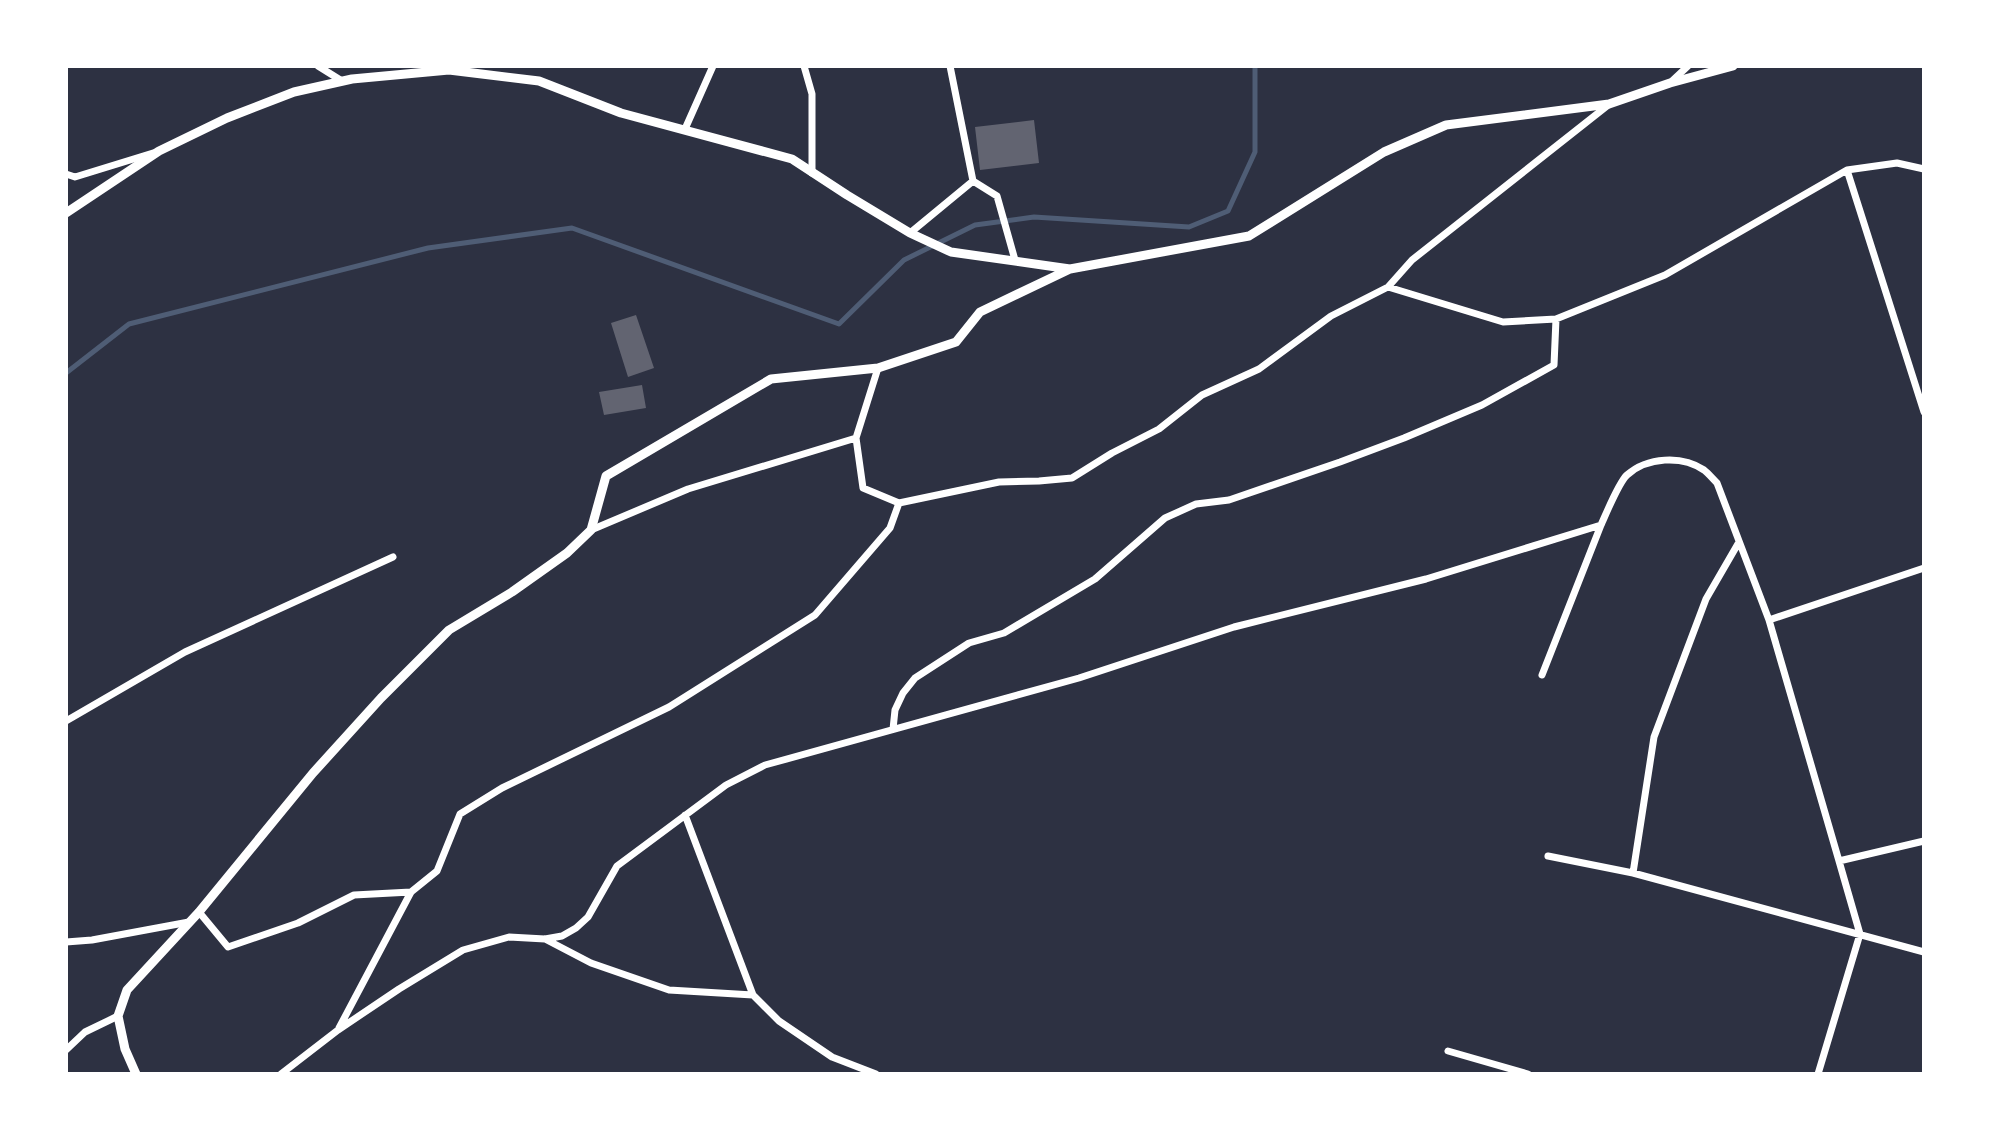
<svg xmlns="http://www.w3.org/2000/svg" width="1990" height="1140" font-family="'Crimson Pro',serif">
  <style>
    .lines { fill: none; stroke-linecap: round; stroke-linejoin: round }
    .stream { stroke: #4f5d75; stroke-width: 5 }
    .building { fill: #626471 }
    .minor { stroke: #fff; stroke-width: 7 }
    .tertiary { stroke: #fff; stroke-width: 9 }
  </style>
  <rect width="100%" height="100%" fill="#2d3142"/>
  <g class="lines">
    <path class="stream" d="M66 373 129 324 428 248 572 228 839 324 904 260 975 225 1034 217 1189 227 1228 211 1255 152V66"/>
  </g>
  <path class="building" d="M1034 120 1039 163 980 170 975 127Z
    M636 315 654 368 628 377 611 323Z
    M642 385 646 408 604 415 599 392Z"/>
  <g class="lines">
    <path class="minor" d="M318 66 342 81
      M804 66 812 94V173
      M950 66 973 181 997 196 1015 260
      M1672 81 1688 66
      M685 129 713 66
      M1847 170 1924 412
      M66 174 75 177 153 153
      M910 233 973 181
      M1388 287 1503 322 1556 319 1665 275 1847 170 1897 163 1924 169
      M878 368 856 438 863 488 899 503 999 482 1039 481 1072 478 1112 453 1159 429 1202 395 1259 369 1331 316 1388 287 1412 260 1607 106
      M591 530 688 489 856 438
      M1769 620 1924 568
      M1542 675 1601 525
      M66 721 185 652 393 557
      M893 729 895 710 903 693 915 678 969 643 1004 633 1095 579 1165 518 1196 504 1229 500 1340 462 1404 438 1482 405 1554 365 1556 319
      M685 815 753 995
      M1548 856 1633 873 1924 952
      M1633 873 1654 737 1706 599 1739 542
      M199 912 228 947 298 923 354 895 411 892
      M545 939 591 963 669 990 753 995 779 1021 832 1057 876 1074
      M66 942 92 940 189 922
      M339 1028 411 892 437 871 460 814 502 788 669 707 815 615 890 528 899 503
      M66 1050 85 1032 118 1016
      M1448 1051 1528 1074
      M281 1074 338 1030 399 989 463 950 509 937 545 939 562 936 576 928 588 917 617 866 726 785 765 765 1079 678 1234 627 1426 579 1601 525C1606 514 1619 482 1627 475 1647 457 1682 455 1704 470 1708 473 1713 479 1717 483L1769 620 1839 861 1924 841
      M1818 1074 1860 934 1839 861"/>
    <path class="tertiary" d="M66 213 159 151 227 118 294 92 352 79 449 70 539 81 621 113 792 159 847 195 910 233 951 252 1070 269 1249 236 1384 152 1446 125 1609 104 1670 83 1733 66
      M136 1074 125 1049 118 1016 127 990 199 912 313 773 381 698 449 630 512 592 567 553 591 530 606 476 771 379 878 368 956 342 980 312 1070 269"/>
  </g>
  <rect width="1990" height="1140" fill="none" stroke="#ffffff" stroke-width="136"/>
</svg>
